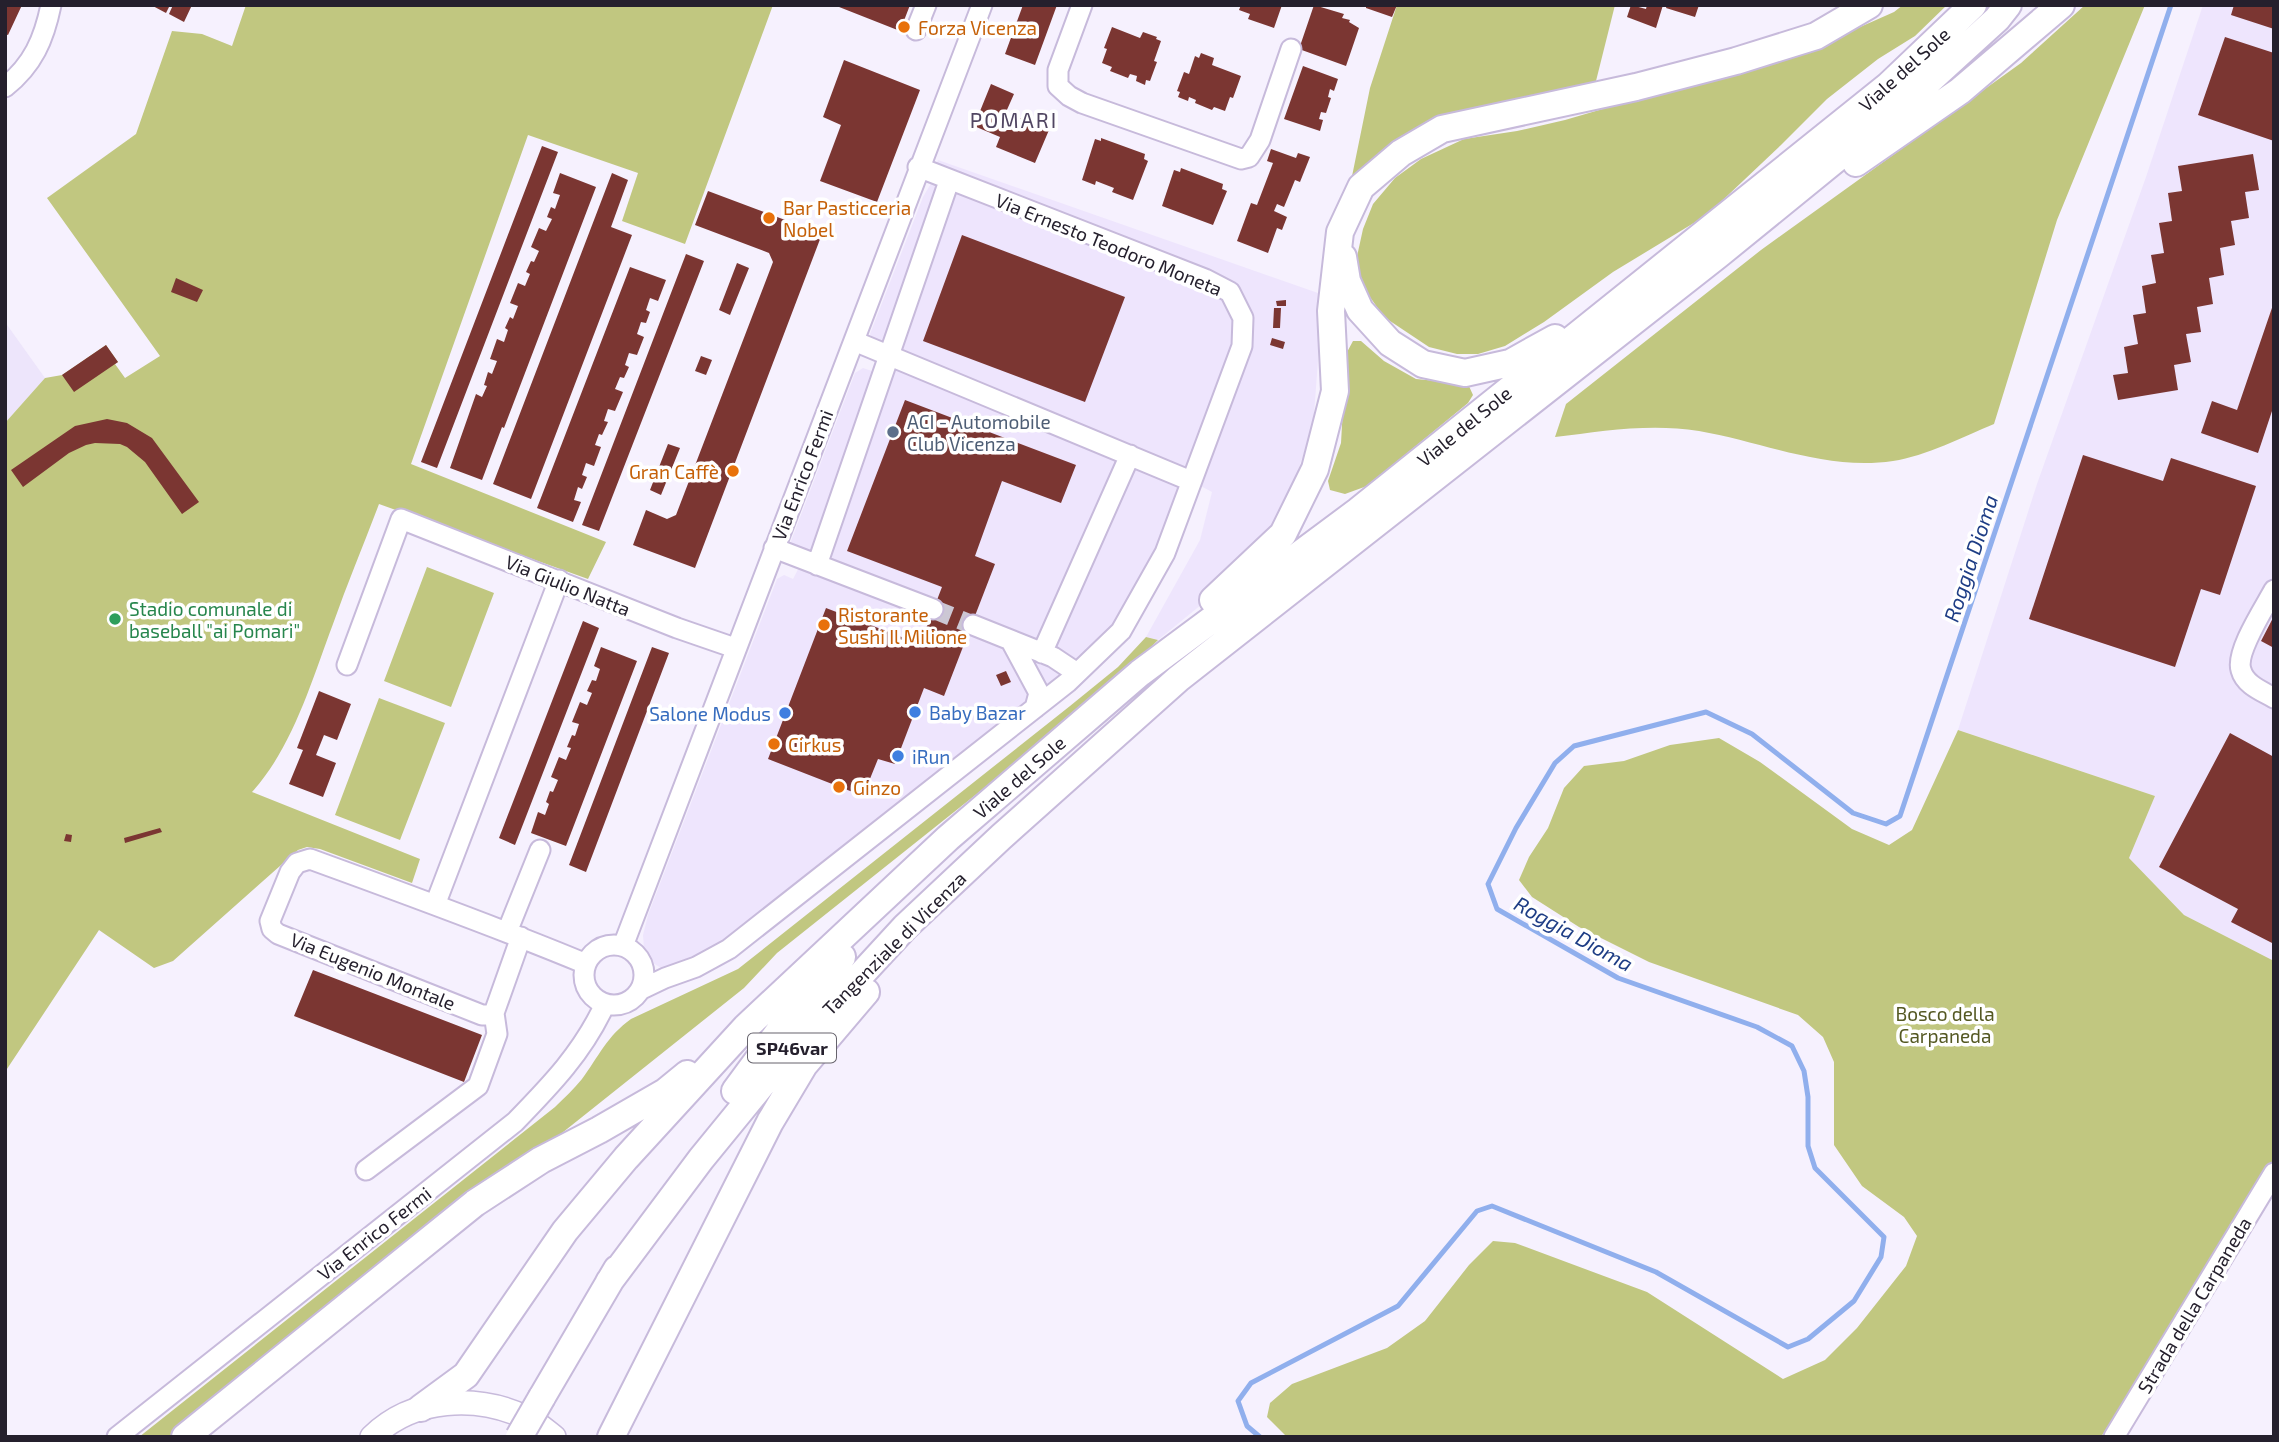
<svg xmlns="http://www.w3.org/2000/svg" width="2279" height="1442" font-family="'Exo 2',sans-serif">
  <style>
    .built { fill: #eee5fd }
    .education { fill: #ede5fb }
    .green { fill: #c1c780 }
    .lines { fill: none; stroke-linecap: round; stroke-linejoin: round }
    .stream { stroke: #90afed; stroke-width: 5 }
    .building { fill: #7b3632 }
    .minor-tunnel { stroke: #ccc7d4; stroke-width: 19; stroke-dasharray: 19 10; stroke-linecap: butt }
    .minor-casing { stroke: #c7badb; stroke-width: 23 }
    .major-casing { stroke: #c7badb; stroke-width: 26 }
    .highway-casing { stroke: #c7badb; stroke-width: 30 }
    .minor { stroke: #fff; stroke-width: 19 }
    .major { stroke: #fff; stroke-width: 23 }
    .highway { stroke: #fff; stroke-width: 26 }
    .highway-bridge-casing { stroke: #c7badb; stroke-width: 30; stroke-linecap: butt }
    .highway-bridge { stroke: #fff; stroke-width: 26 }
    .food-dot { fill: #e8710a; stroke: #fff; stroke-width: 2.5 }
    .service-dot { fill: #5c6f8a; stroke: #fff; stroke-width: 2.5 }
    .leisure-dot { fill: #2e9e5b; stroke: #fff; stroke-width: 2.5 }
    .shop-dot { fill: #3f7fe0; stroke: #fff; stroke-width: 2.5 }
    .labels { text-anchor: middle; dominant-baseline: central; stroke-width: 7; stroke-linejoin: round; paint-order: stroke }
    .shield { fill: #fff; stroke: #66636c; stroke-width: 2 }
    .shield-label { font-size: 18px; font-weight: bold; fill: #25202d }
    .food-label { font-size: 19px; fill: #c56008; stroke: #fff; text-anchor: start }
    .street-label { font-size: 19px; fill: #25202d; stroke: #fff }
    .service-label { font-size: 19px; fill: #4e5e75; stroke: #fff; text-anchor: start }
    .leisure-label { font-size: 19px; fill: #27864d; stroke: #fff; text-anchor: start }
    .shop-label { font-size: 19px; fill: #366cbe; stroke: #fff; text-anchor: start }
    .park-label { font-size: 19px; fill: #545822; stroke: #fff }
    .neighbourhood-label { font-size: 21px; letter-spacing: 2px; fill: #514662; stroke: #fff }
    .water-label { font-size: 21px; font-style: italic; fill: #1e3d85; stroke: #fff }
  </style>
  <rect width="100%" height="100%" fill="#f6f1fe"/>
  <path class="built" d="M2203 5H2274V961L2184 915 2129 858 2155 796 1958 730 2037 484 2146 177Z
    M938 160 1318 293V360L1314 414 1308 441 1291 491 1279 514 1260 543 1207 600 1158 640 1146 637 1200 540 1212 492 1195 483 1131 620 712 963 672 970 661 968 653 963 644 949 643 935 648 915 777 579 784 575 793 579 806 554 793 549 791 541 855 373 863 368 875 372 886 345 874 342 870 334 923 197 933 180 932 175Z"/>
  <path class="education" d="M5 322 45 378 5 423Z"/>
  <path class="green" d="M246 5H773L685 244 622 221 638 173 528 135 411 464 606 542 588 579 379 504C364 544 347 584 333 624 312 680 293 747 252 792L420 859 412 883 320 849 307 847 298 850 173 961 154 968 99 930 5 1072V423L45 378 62 375 106 345 118 362 115 364 125 378 160 356 47 198 136 134 172 31 202 34 232 46Z
    M1397 5H1615L1596 81 1425 127 1350 186 1370 88Z
    M1903 5H1947L1915 36 1878 59 1827 99 1781 145 1707 215 1613 272 1544 322 1505 346 1478 354H1457L1429 347 1384 317 1365 290 1356 261 1363 229 1373 204 1395 178 1421 159 1464 139 1517 131 1565 120 1815 47 1894 12Z
    M2085 5H2145L2057 220 1994 424C1963 437 1926 456 1893 461 1826 471 1763 442 1699 431 1650 423 1603 431 1555 437L1566 404 1761 250 2021 63Z
    M1353 341H1361L1384 361 1416 379 1468 384 1473 395 1468 403 1367 486 1345 494 1330 490 1328 481 1341 443 1346 354Z
    M427 567 494 593 451 707 384 681Z
    M1146 637 1158 640 1111 687 777 953 744 988 180 1437H139L555 1107C564 1098 574 1089 582 1079 599 1056 607 1036 631 1019L738 969 1070 706 1118 667Z
    M379 698 445 723 400 840 335 815Z
    M1958 730 2155 796 2129 858 2184 915 2274 961V1167L2101 1437H1287L1267 1417 1270 1403 1292 1384 1387 1348 1425 1321 1469 1265 1493 1241 1515 1243 1647 1292 1783 1379 1825 1360 1857 1328 1906 1266 1917 1236 1904 1217 1862 1186 1834 1145V1062L1823 1037 1798 1015 1649 962 1579 927 1532 897 1519 880 1529 857 1548 828 1564 788 1584 766 1624 761 1670 745 1719 738 1760 762 1852 829 1889 845 1912 830Z"/>
  <g class="lines">
    <path class="stream" d="M1260 1437 1247 1426 1238 1401 1251 1383 1398 1306 1477 1211 1492 1206 1656 1272 1788 1347 1808 1339 1854 1301 1881 1257 1884 1237 1815 1168 1808 1146V1097L1804 1071 1792 1046 1757 1027 1618 978 1497 909 1488 884 1516 828 1555 763 1574 746 1706 712 1752 734 1853 813 1886 824 1900 816 2171 5"/>
  </g>
  <path class="building" d="M5 5H22L8 35 5 34Z
    M151 5H170L166 13Z
    M173 5H192L184 22 169 14Z
    M834 5H910L900 31Z
    M1023 5H1057L1035 65 1005 54Z
    M1241 5H1282L1274 28 1248 19 1250 14 1239 10Z
    M1314 5 1344 14 1342 18 1350 20 1349 22 1359 28 1346 66 1299 49Z
    M1366 5H1397L1392 17 1366 8Z
    M1631 5 1646 9 1647 5H1663L1656 28 1627 17Z
    M1667 5H1699L1695 17 1666 8Z
    M2234 5H2274V29L2231 15Z
    M1112 27 1140 38 1143 32 1157 37 1156 39 1161 41 1154 61 1157 62 1150 81 1146 80 1145 85 1136 81 1137 76 1130 74 1128 78 1110 71 1112 67 1102 63 1107 49 1104 48Z
    M2225 37 2274 53V141L2198 115Z
    M1201 53 1214 58 1212 65 1241 76 1233 98 1230 97 1225 111 1214 107 1212 110 1195 103 1196 100 1189 97 1188 101 1178 97 1180 92 1177 91 1184 72 1189 74 1195 56 1199 58Z
    M844 60 920 90 877 202 820 181 841 125 823 117Z
    M1303 66 1338 79 1334 91 1330 89 1328 97 1331 98 1326 113 1321 112 1319 119 1323 120 1320 131 1284 119Z
    M991 84 1014 94 1006 112 1049 130 1035 163 996 147 1000 137 974 126Z
    M1101 138 1145 154 1144 159 1148 161 1133 200 1112 192 1114 188 1096 181 1095 185 1082 180 1095 139 1101 141Z
    M542 146 558 152 437 468 421 462Z
    M1271 149 1296 158 1298 153 1310 157 1300 182 1295 180 1284 207 1277 204 1274 211 1287 217 1282 230 1277 228 1268 253 1237 241 1251 203 1257 205 1273 163 1267 161Z
    M2253 154 2259 190 2245 192 2249 218 2231 221 2235 245 2220 248 2224 275 2209 278 2213 304 2197 307 2201 332 2186 334 2191 362 2174 365 2178 390 2118 400 2113 375 2128 373 2124 347 2138 344 2133 315 2146 313 2142 286 2156 283 2151 255 2164 253 2159 223 2172 221 2168 193 2182 191 2178 166Z
    M1181 168 1223 184 1222 189 1227 191 1213 225 1162 206 1174 170 1180 172Z
    M560 173 596 187 504 428 502 427 482 480 450 468 476 394 482 397 487 386 484 385 488 372 492 374 497 361 490 359 497 339 504 342 508 330 505 328 510 317 513 319 518 306 510 303 518 283 525 286 530 274 526 272 531 261 534 262 539 251 531 247 539 228 546 231 552 219 547 217 551 207 555 209 560 195 553 193Z
    M612 173 628 180 611 227 632 235 531 499 493 484Z
    M708 191 822 234 695 568 633 545 646 510 667 519 676 515 773 262 769 253 695 225Z
    M962 235 1125 297 1085 402 923 341Z
    M686 254 704 261 599 531 582 525Z
    M737 263 749 268 730 315 719 310Z
    M630 267 666 280 658 301 650 298 646 310 650 312 646 323 641 322 637 334 644 337 637 355 629 353 625 365 629 367 624 378 620 377 615 389 623 392 615 411 608 409 604 421 608 422 602 435 599 434 595 445 601 447 594 466 586 463 582 475 587 477 582 489 578 487 574 500 581 502 573 522 537 508Z
    M176 278 203 290 197 302 171 292Z
    M1286 300V306H1277L1276 301Z
    M2274 302V405L2258 453 2201 433 2212 401 2237 410Z
    M1274 308H1281L1280 328H1273Z
    M1272 338 1285 342 1283 349 1270 345Z
    M106 345 118 362 74 392 62 375Z
    M701 356 712 360 706 375 695 371Z
    M905 400 1076 465 1061 503 1002 481 975 556 995 564 944 696 924 688 895 764 878 759 863 796 768 759 826 608 920 644 942 587 847 551Z
    M107 419 127 423 152 438 199 502 182 514 145 462 127 447 120 444 95 443 86 445 69 453 23 487 11 470 75 426Z
    M668 444 680 448 661 495 650 490Z
    M2083 455 2163 481 2171 458 2256 486 2220 595 2201 589 2175 667 2029 619Z
    M2274 616V648L2261 641Z
    M583 621 599 628 515 845 499 838Z
    M601 647 637 661 566 846 531 833 538 812 545 815 549 804 546 802 550 791 553 792 558 780 551 777 559 757 566 760 571 748 567 747 572 735 575 736 579 724 572 722 580 702 587 705 592 693 587 691 592 680 596 681 600 669 594 666Z
    M652 647 669 653 586 872 569 865Z
    M1006 671 1011 682 1001 686 996 675Z
    M319 691 351 704 337 740 324 735 316 755 336 763 323 797 289 784 303 750 297 748Z
    M2230 733 2274 757V944L2231 922 2238 909 2159 867Z
    M160 828 162 832 125 843 124 838Z
    M66 834 72 835 71 842 64 841Z
    M313 970 482 1035 464 1082 294 1016Z"/>
  <g class="lines">
    <path class="minor-tunnel" d="M933 609 973 625"/>
    <defs>
      <path id="minor" d="M1082 5 1058 70V86L1069 96 1082 103 1241 159 1249 157 1260 140 1291 49
        M916 30 926 5
        M5 87C33 65 44 39 51 5
        M854 341 1191 481
        M774 548 933 609
        M817 565 949 181
        M2274 590C2265 607 2235 652 2241 670 2245 685 2262 691 2274 698
        M973 625 1053 657 1077 673
        M1011 641 1039 693 1035 708
        M1042 653 1130 455
        M347 665 401 519 677 628 735 648
        M435 905 559 580
        M507 932 540 850
        M521 937 494 1013 491 1015H482L278 934 272 929 270 921 290 872 297 863 310 859C403 893 495 926 586 964
        M584 975a30 30 0 1 1 60 0a30 30 0 1 1-60 0Z
        M623 946 982 5
        M642 989 665 978 696 967 729 949 1068 682 1121 631 1165 553 1242 346 1243 318 1230 292 1205 279 918 167
        M366 1170 478 1086 497 1034 494 1013
        M117 1437 515 1122C551 1085 583 1052 605 1004
        M2114 1437 2274 1173"/>
      <path id="major" d="M372 1437C413 1397 477 1394 527 1418 536 1422 545 1430 554 1437"/>
      <path id="highway" d="M1856 163 1960 91 2061 5
        M1343 257 1347 281 1360 310 1390 343 1423 364 1465 373 1510 363 1555 338
        M1213 600 1283 534 1315 469 1335 391 1331 311 1340 232 1361 187 1401 153 1442 129 1636 87 1736 61 1816 36 1869 5
        M735 1091 780 1030 842 957
        M609 1282 701 1159 777 1066 905 927 1001 837 1178 679 1718 255 1906 102 1997 19 2008 5
        M542 1397 617 1269
        M421 1408 466 1375 565 1231 626 1158 746 1027 948 838 1140 673 1358 511 1888 86 1973 5
        M185 1437 475 1203 541 1160 599 1130 665 1092 687 1074
        M611 1437 770 1122 804 1065 866 992"/>
    </defs>
    <use href="#minor" class="minor-casing"/>
    <use href="#major" class="major-casing"/>
    <use href="#highway" class="highway-casing"/>
    <use href="#minor" class="minor"/>
    <use href="#major" class="major"/>
    <use href="#highway" class="highway"/>
    <defs>
      <path id="highway-bridge" d="M519 1437 542 1397"/>
    </defs>
    <use href="#highway-bridge" class="highway-bridge-casing"/>
    <use href="#highway-bridge" class="highway-bridge"/>
  </g>
  <g class="food-dot">
    <circle cx="904" cy="27" r="7"/>
    <circle cx="769" cy="218" r="7"/>
    <circle cx="733" cy="471" r="7"/>
    <circle cx="824" cy="625" r="7"/>
    <circle cx="774" cy="744" r="7"/>
    <circle cx="839" cy="787" r="7"/>
  </g>
  <circle class="service-dot" cx="893" cy="432" r="7"/>
  <circle class="leisure-dot" cx="115" cy="619" r="7"/>
  <g class="shop-dot">
    <circle cx="915" cy="712" r="7"/>
    <circle cx="785" cy="713" r="7"/>
    <circle cx="898" cy="756" r="7"/>
  </g>
  <g class="labels">
    <rect class="shield" x="748" y="1033.5" width="88" height="29" rx="5"/>
    <g class="shield-label">
      <text x="792" y="1048">SP46var</text>
    </g>
    <g class="food-label">
      <text x="918" y="27">Forza Vicenza</text>
      <text x="783" y="207">Bar Pasticceria<tspan x="783" dy="22">Nobel</tspan></text>
      <text x="719" y="471" text-anchor="end">Gran Caffè</text>
      <text x="838" y="614">Ristorante<tspan x="838" dy="22">Sushi Il Milione</tspan></text>
      <text x="788" y="744">Cirkus</text>
      <text x="853" y="787">Ginzo</text>
    </g>
    <g class="street-label">
      <text transform="translate(1904 69) rotate(-42)">Viale del Sole</text>
      <text transform="translate(1109 244) rotate(22)">Via Ernesto Teodoro Moneta</text>
      <text transform="translate(1464 426) rotate(-39)">Viale del Sole</text>
      <text transform="translate(802 475) rotate(-69)">Via Enrico Fermi</text>
      <text transform="translate(568 585) rotate(22)">Via Giulio Natta</text>
      <text transform="translate(1019 777) rotate(-41)">Viale del Sole</text>
      <text transform="translate(894 943) rotate(-45)">Tangenziale di Vicenza</text>
      <text transform="translate(373 971) rotate(22)">Via Eugenio Montale</text>
      <text transform="translate(374 1233) rotate(-38)">Via Enrico Fermi</text>
      <text transform="translate(2194 1305) rotate(-59)">Strada della Carpaneda</text>
    </g>
    <g class="service-label">
      <text x="907" y="421">ACI - Automobile<tspan x="907" dy="22">Club Vicenza</tspan></text>
    </g>
    <g class="leisure-label">
      <text x="129" y="608">Stadio comunale di<tspan x="129" dy="22">baseball "ai Pomari"</tspan></text>
    </g>
    <g class="shop-label">
      <text x="929" y="712">Baby Bazar</text>
      <text x="771" y="713" text-anchor="end">Salone Modus</text>
      <text x="912" y="756">iRun</text>
    </g>
    <g class="park-label">
      <text x="1945" y="1013">Bosco della<tspan x="1945" dy="22">Carpaneda</tspan></text>
    </g>
    <g class="neighbourhood-label">
      <text x="1014" y="119">POMARI</text>
    </g>
    <g class="water-label">
      <text transform="translate(1970 558) rotate(-72)">Roggia Dioma</text>
      <text transform="translate(1574 933) rotate(29)">Roggia Dioma</text>
    </g>
  </g>
  <rect width="2279" height="1442" fill="none" stroke="#25202d" stroke-width="14"/>
</svg>
